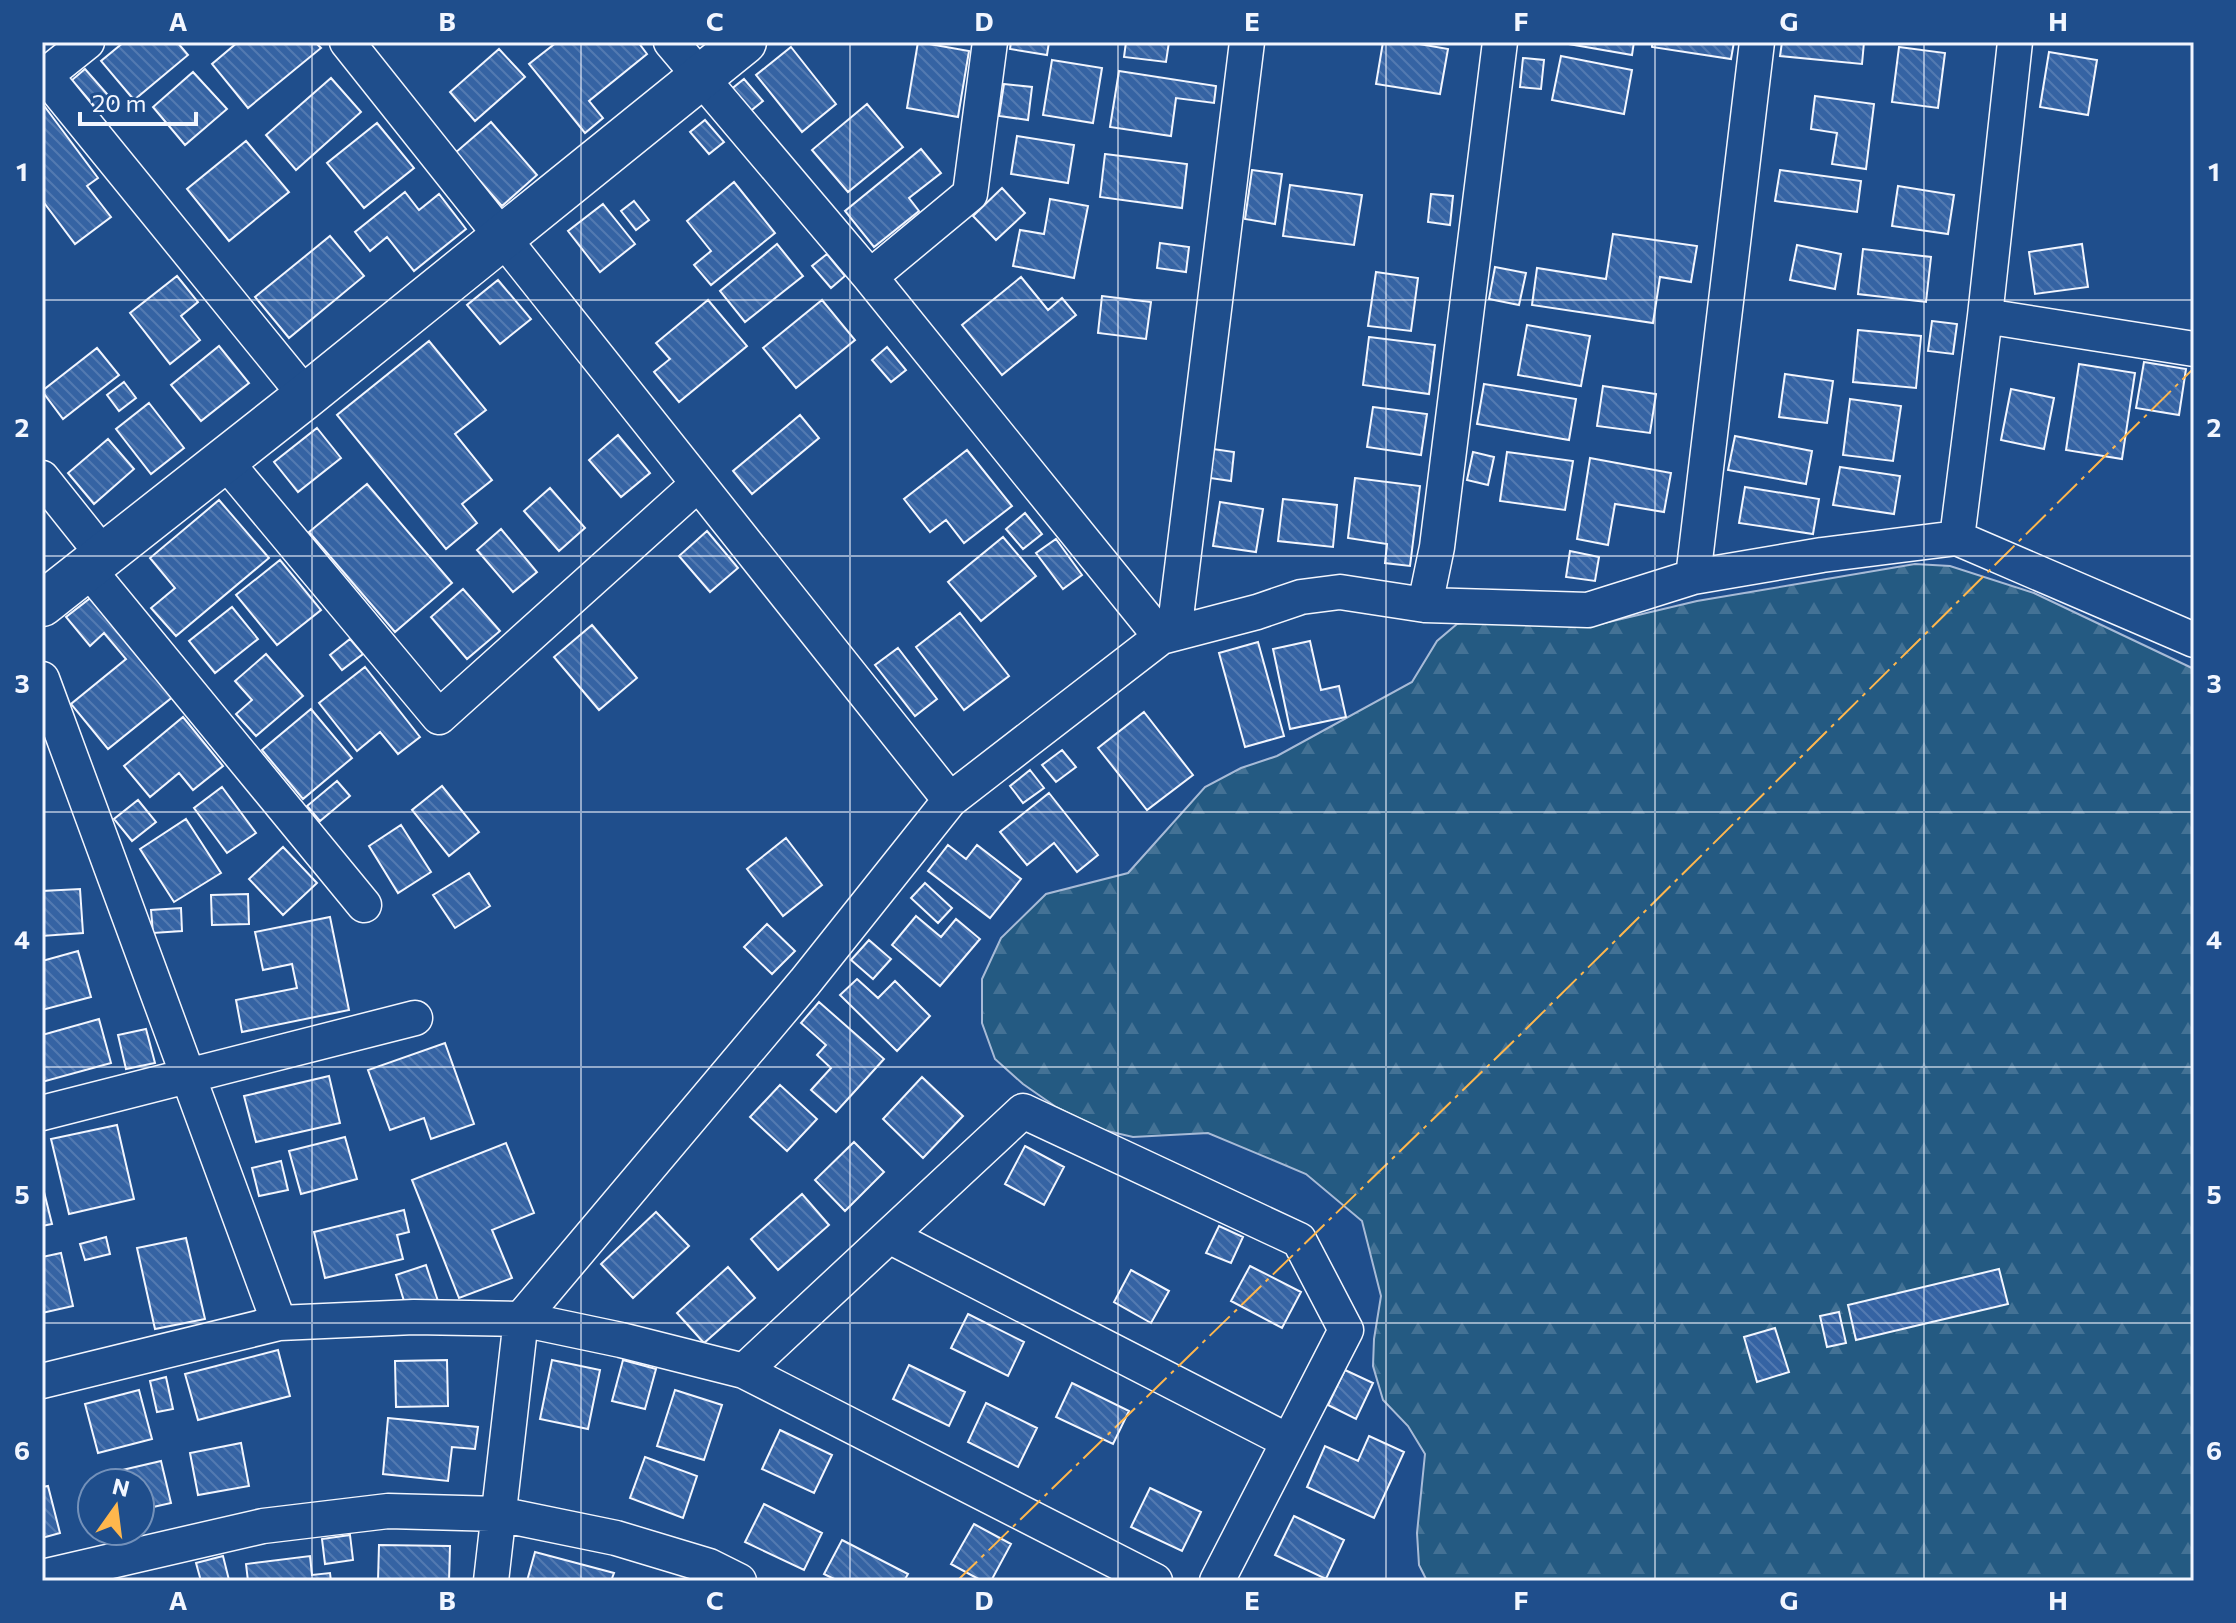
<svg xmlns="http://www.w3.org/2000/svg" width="2236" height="1623" font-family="Commissioner,sans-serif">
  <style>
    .forest { fill: url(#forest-firs); stroke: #a8bbd7; stroke-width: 2 }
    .building { fill: url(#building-back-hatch); stroke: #f2f6ff; stroke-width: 2 }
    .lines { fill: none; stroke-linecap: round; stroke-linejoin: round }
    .street-casing { stroke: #f2f6ff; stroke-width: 37 }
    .secondary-casing { stroke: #f2f6ff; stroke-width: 47 }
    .street { stroke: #1f4e8c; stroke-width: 34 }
    .secondary { stroke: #1f4e8c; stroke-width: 44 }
    .power { stroke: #ffb74d; stroke-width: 2; stroke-dasharray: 28 6 4 6; stroke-linecap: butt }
    .grid { fill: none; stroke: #f2f6ff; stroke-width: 2; stroke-opacity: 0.55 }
    .neatline { fill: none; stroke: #f2f6ff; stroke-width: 3 }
    .grid-label { font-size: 26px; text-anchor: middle; font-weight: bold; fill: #f2f6ff }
  </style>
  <defs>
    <pattern id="forest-firs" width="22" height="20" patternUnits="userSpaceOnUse" patternTransform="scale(2)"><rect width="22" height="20" fill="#245a82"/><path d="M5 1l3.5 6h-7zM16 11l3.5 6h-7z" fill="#447295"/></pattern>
    <pattern id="building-back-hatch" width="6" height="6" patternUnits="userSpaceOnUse" patternTransform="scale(2)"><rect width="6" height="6" fill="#3563a3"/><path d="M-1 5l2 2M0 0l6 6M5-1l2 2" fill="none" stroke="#537ab1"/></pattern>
  </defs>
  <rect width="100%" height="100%" fill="#1f4e8c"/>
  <path class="forest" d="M1915 564 1950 566 2034 593 2194 669V1581H1427L1419 1565 1417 1533 1425 1454 1408 1426 1383 1400 1373 1366 1374 1339 1381 1296 1362 1221 1306 1174 1208 1133 1133 1137 1103 1130 1056 1107 1023 1084 995 1059 982 1023V979L1001 938 1046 894 1128 873 1205 787 1241 768 1277 756 1412 682 1437 641 1457 624 1494 619 1592 626 1697 601Z"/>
  <path class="building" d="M124 42H177L188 55 134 100 101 61Z
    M238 42H315L321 48 248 108 212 64Z
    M557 42H638L647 54 589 101 603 118 585 133 529 64Z
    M918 42 969 51 958 117 907 108Z
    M1011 42H1049L1047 55 1010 49Z
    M1126 42H1169L1166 62 1124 57Z
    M1383 42H1408L1448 49 1440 94 1376 84Z
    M1557 42H1634L1632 55Z
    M1652 42H1734L1731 59 1652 47Z
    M1782 42H1864L1862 64 1780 56Z
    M791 47 836 104 802 132 756 75Z
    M1899 47 1945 53 1938 108 1892 102Z
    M499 49 525 77 475 121 450 92Z
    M2049 52 2097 60 2088 115 2040 107Z
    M1561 56 1632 70 1624 114 1552 100Z
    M1523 58 1544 60 1541 89 1520 87Z
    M1052 60 1102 68 1093 123 1043 115Z
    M85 69 114 102 101 114 72 80Z
    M1119 71 1216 86 1214 103 1176 98 1171 136 1110 127Z
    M193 72 227 109 185 145 153 107Z
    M331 78 361 112 296 170 266 135Z
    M744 79 763 101 748 113 729 91Z
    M1004 84 1032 87 1028 120 999 116Z
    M1815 96 1874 104 1866 169 1832 164 1837 133 1811 129Z
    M867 104 903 147 848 192 812 150Z
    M45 107 98 178 87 186 111 217 75 244 42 200V109Z
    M705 120 724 142 709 154 690 132Z
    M491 122 537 175 502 206 455 153Z
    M377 123 414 168 364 208 327 163Z
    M1017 136 1074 145 1068 183 1011 174Z
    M246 141 289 192 229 241 187 189Z
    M921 149 941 173 909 198 919 211 874 247 845 211Z
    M1105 154 1187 164 1182 208 1100 197Z
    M1252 170 1282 174 1275 224 1245 219Z
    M1780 170 1861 181 1857 212 1775 201Z
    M734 182 775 233 711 285 694 265 711 251 687 221Z
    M1290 185 1362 195 1354 245 1283 236Z
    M1898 186 1954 195 1948 234 1892 226Z
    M1002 188 1025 213 996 240 973 216Z
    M405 192 419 210 439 194 466 229 414 271 387 237 370 251 355 232Z
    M1431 194 1453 196 1450 225 1428 222Z
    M1050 199 1088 206 1074 278 1013 266 1020 230 1044 234Z
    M634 201 649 220 636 230 621 211Z
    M603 204 635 244 600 272 568 231Z
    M1613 234 1697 246 1691 282 1660 277 1653 323 1532 305 1537 268 1606 279Z
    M330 236 364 276 289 338 255 297Z
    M1160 243 1189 247 1186 272 1157 268Z
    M777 244 803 276 745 322 720 291Z
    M2082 244 2088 287 2035 294 2029 252Z
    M1797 245 1841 254 1835 289 1790 280Z
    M1863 249 1931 257 1926 302 1858 294Z
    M827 254 845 276 831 288 812 266Z
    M1495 267 1526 273 1519 305 1489 299Z
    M1376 272 1418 278 1411 331 1368 326Z
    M177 276 198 302 181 316 200 340 170 364 130 313Z
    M1021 277 1048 310 1062 298 1076 315 1002 375 962 325Z
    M498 280 531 319 500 344 467 305Z
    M1102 296 1151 302 1146 339 1098 333Z
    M708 300 747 346 679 402 654 372 670 359 656 343Z
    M822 300 855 340 796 388 763 348Z
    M1932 321 1957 324 1953 354 1928 351Z
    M1527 325 1590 336 1581 386 1518 375Z
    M1858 330 1921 336 1916 388 1853 382Z
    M1369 337 1435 345 1429 394 1363 385Z
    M429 341 486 410 455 434 492 480 462 504 477 523 446 549 337 415Z
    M219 346 249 383 201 421 171 385Z
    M887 347 906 370 891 382 872 360Z
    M97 348 119 375 63 419 42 391Z
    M2144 362 2186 369 2179 415 2136 408Z
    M2079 364 2135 373 2122 459 2066 450Z
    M1785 374 1833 381 1827 423 1779 417Z
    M124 382 136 398 119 411 107 395Z
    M1484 384 1576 399 1569 440 1477 424Z
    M1603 386 1656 394 1650 433 1597 426Z
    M2011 389 2054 398 2044 449 2001 440Z
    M1850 399 1901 406 1893 461 1843 455Z
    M149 403 184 448 151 474 116 429Z
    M1373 407 1427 414 1421 455 1367 447Z
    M800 415 819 438 752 494 733 471Z
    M317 428 341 458 298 492 274 462Z
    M618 435 650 473 621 497 589 460Z
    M1735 436 1812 451 1806 484 1728 470Z
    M108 439 134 469 94 504 68 473Z
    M1213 449 1234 452 1231 481 1210 478Z
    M967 450 1012 506 964 543 946 520 930 532 904 499Z
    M1473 452 1494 457 1488 485 1467 480Z
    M1507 452 1573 461 1565 510 1500 501Z
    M1590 458 1671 473 1664 512 1615 504 1608 545 1577 539Z
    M1840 467 1900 476 1894 514 1833 505Z
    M1355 478 1420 486 1410 566 1385 563 1387 544 1348 538Z
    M367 484 452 583 395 632 309 532Z
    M1745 487 1819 499 1813 534 1739 523Z
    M550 488 585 528 559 551 524 511Z
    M1283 499 1337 505 1333 547 1278 541Z
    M219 500 269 558 176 636 151 608 175 588 150 558Z
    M1220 502 1263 509 1256 552 1213 546Z
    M1025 513 1042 534 1023 549 1006 529Z
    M501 529 537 572 513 592 477 550Z
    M707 531 738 568 710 592 679 556Z
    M1003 537 1036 576 981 621 948 582Z
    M1056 539 1082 575 1063 589 1036 553Z
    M1570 551 1599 557 1595 581 1566 577Z
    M280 560 321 610 277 645 236 595Z
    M463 589 500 631 467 659 431 617Z
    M93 596 175 695 108 749 71 704 126 659 104 633 90 646 66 617Z
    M232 607 258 639 215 673 189 641Z
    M960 613 1009 676 964 710 916 647Z
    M592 625 637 678 599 710 554 657Z
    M350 639 363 654 342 670 330 655Z
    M1310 641 1321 690 1339 686 1346 717 1290 729 1273 649Z
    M1258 642 1284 736 1245 747 1219 653Z
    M898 648 937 699 915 716 875 665Z
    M266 654 303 696 256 736 236 714 252 700 235 681Z
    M365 667 420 737 398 754 380 732 357 751 319 703Z
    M311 709 352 758 303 799 262 750Z
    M1144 712 1193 775 1147 810 1098 748Z
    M183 717 223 766 193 790 179 773 150 797 124 766Z
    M1062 750 1076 767 1056 782 1042 765Z
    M1030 770 1044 788 1023 803 1010 786Z
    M337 781 350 796 320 821 307 806Z
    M442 786 479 832 449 856 412 810Z
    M222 787 256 833 227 853 194 808Z
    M1049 793 1098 855 1077 872 1054 843 1027 865 1000 832Z
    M138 800 156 822 132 841 114 819Z
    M186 819 221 873 174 902 140 849Z
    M401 825 431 872 398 893 369 846Z
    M786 838 822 885 783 916 747 869Z
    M948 845 966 859 977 845 1021 879 990 918 928 871Z
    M283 847 317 883 283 915 249 879Z
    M469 873 490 906 455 928 433 895Z
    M925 883 952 908 938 923 911 898Z
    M80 889 83 933 42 936V891Z
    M248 894 249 924 212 925 211 895Z
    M181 908 182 931 153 933 151 910Z
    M916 916 941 937 956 919 980 939 940 986 892 945Z
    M330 917 349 1010 242 1032 236 1000 297 988 292 964 263 970 255 932Z
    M767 924 795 951 772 974 744 947Z
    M869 940 891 959 873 979 851 960Z
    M78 951 91 997 42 1010V961Z
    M857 979 878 998 895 981 930 1016 897 1051 840 995Z
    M819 1002 884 1059 836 1112 811 1090 831 1068 817 1055 826 1045 801 1023Z
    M99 1019 111 1063 42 1082V1035Z
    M146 1029 155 1063 126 1069 118 1035Z
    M445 1043 474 1124 431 1139 424 1118 390 1130 368 1070Z
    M329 1076 340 1123 256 1142 244 1096Z
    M922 1077 963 1116 923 1158 883 1119Z
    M780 1085 817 1119 787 1151 750 1117Z
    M117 1125 134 1199 69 1214 51 1139Z
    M345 1137 357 1179 301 1194 289 1151Z
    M854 1142 884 1172 845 1211 815 1180Z
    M506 1143 534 1213 492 1230 512 1278 459 1298 412 1180Z
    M1025 1146 1064 1167 1044 1205 1005 1184Z
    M281 1161 288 1190 259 1196 252 1168Z
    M42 1184 52 1224 42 1226Z
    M802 1194 829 1225 778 1270 751 1239Z
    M404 1210 409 1232 397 1235 403 1259 325 1278 314 1232Z
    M656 1212 689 1246 633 1298 601 1264Z
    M1219 1226 1243 1237 1231 1263 1206 1253Z
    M106 1237 110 1254 85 1260 80 1244Z
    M186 1238 205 1319 155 1329 137 1248Z
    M61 1253 73 1306 42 1313V1257Z
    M426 1265 439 1304 404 1301 396 1275Z
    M1250 1266 1301 1292 1282 1328 1231 1301Z
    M728 1267 755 1298 704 1343 677 1313Z
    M1999 1269 2008 1304 1856 1340 1848 1305Z
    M1131 1270 1169 1291 1151 1323 1114 1302Z
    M1839 1312 1846 1343 1827 1347 1820 1316Z
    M968 1314 1024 1342 1008 1376 951 1348Z
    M1775 1328 1789 1372 1757 1382 1744 1337Z
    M278 1350 290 1396 198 1420 185 1374Z
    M447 1360 448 1406 396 1407 395 1361Z
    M552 1360 600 1370 588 1429 540 1419Z
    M623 1360 656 1369 645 1409 612 1401Z
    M909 1365 965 1392 949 1426 893 1399Z
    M1345 1370 1373 1383 1356 1419 1328 1405Z
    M166 1377 173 1409 157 1412 150 1381Z
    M1072 1383 1129 1411 1113 1444 1056 1417Z
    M139 1390 152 1439 98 1453 85 1404Z
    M675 1390 722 1405 704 1460 657 1446Z
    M986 1403 1037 1428 1018 1467 968 1442Z
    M388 1418 478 1427 475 1449 452 1447 448 1481 383 1474Z
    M780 1430 832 1455 814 1493 762 1469Z
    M1369 1436 1404 1452 1374 1518 1307 1487 1325 1446 1358 1461Z
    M241 1443 249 1486 198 1495 190 1453Z
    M645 1457 697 1476 683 1518 630 1498Z
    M161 1461 171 1503 140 1510V1483H107L105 1474Z
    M48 1486 60 1533 42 1538V1487Z
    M1150 1488 1201 1512 1182 1551 1131 1527Z
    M764 1504 822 1533 804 1570 745 1542Z
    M1294 1516 1344 1540 1326 1579 1275 1555Z
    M974 1524 1011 1544 991 1581H982L951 1564Z
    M350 1535 353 1560 325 1564 322 1539Z
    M842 1540 908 1574 904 1581H838L824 1574Z
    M379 1545 450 1546 449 1581H378Z
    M535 1552 614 1573 611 1581H527Z
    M223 1556 229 1580 201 1581 196 1563Z
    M310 1556 312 1575 330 1573 331 1581H248L246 1564Z"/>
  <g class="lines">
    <defs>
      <path id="street" d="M347 42 950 800
        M671 42 870 277 1161 637
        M45 75 306 396
        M42 78 87 42
        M870 277 970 194 990 42
        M1985 316 2194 349
        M225 461 439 717 698 484
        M42 478 105 557
        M1957 538 1985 316 2015 42
        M88 569 364 905
        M1693 577 1757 42
        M1425 605 1437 547 1500 42
        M1174 633 1247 42
        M42 679 279 1323
        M42 1113 415 1018
        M889 1236 1288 1441
        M744 1371 1023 1111 1299 1240 1346 1330 1217 1581
        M42 1381 279 1323 414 1317 521 1319 621 1340 744 1371 1155 1581
        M42 1577 263 1526 388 1511 499 1514 616 1538 709 1566 739 1581
        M491 1581 521 1319 805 982 950 800 1161 637 1257 612 1301 597 1340 592 1425 605 1588 610 1693 577 1822 555 1957 538 2194 640"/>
      <path id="secondary" d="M42 604 306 396 744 42"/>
    </defs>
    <use href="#street" class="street-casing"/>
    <use href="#secondary" class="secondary-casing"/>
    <use href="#street" class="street"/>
    <use href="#secondary" class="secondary"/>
    <path class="power" d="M957 1581 1526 1029 2194 368"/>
  </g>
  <path class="grid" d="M312 42V1581M581 42V1581M850 42V1581M1118 42V1581M1386 42V1581M1655 42V1581M1924 42V1581M42 300H2194M42 556H2194M42 812H2194M42 1067H2194M42 1323H2194"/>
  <rect width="2236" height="1623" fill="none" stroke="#1f4e8c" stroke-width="88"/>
  <g transform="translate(116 1507) rotate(14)"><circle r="38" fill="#1f4e8c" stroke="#7391ba" stroke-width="2"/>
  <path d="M0-6L14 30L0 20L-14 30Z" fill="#ffb74d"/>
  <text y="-12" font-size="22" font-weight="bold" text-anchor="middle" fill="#f2f6ff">N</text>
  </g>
  <path d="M80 112v12h116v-12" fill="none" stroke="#f2f6ff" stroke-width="4"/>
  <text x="92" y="112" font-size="24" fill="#f2f6ff" stroke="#1f4e8c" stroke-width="6" paint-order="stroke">20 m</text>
  <rect x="44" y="44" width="2148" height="1535" class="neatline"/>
  <g class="grid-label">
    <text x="178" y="31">A</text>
    <text x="447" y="31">B</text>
    <text x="715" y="31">C</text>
    <text x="984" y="31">D</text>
    <text x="1252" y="31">E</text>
    <text x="1521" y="31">F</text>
    <text x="1789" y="31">G</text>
    <text x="2058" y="31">H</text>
    <text x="22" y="181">1</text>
    <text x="2214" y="181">1</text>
    <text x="22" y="437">2</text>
    <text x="2214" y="437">2</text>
    <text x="22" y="693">3</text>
    <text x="2214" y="693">3</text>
    <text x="22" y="949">4</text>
    <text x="2214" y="949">4</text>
    <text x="22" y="1204">5</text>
    <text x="2214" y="1204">5</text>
    <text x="22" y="1460">6</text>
    <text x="2214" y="1460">6</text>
    <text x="178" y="1610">A</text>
    <text x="447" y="1610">B</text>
    <text x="715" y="1610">C</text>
    <text x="984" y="1610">D</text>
    <text x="1252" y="1610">E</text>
    <text x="1521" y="1610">F</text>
    <text x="1789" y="1610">G</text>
    <text x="2058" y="1610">H</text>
  </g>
</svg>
